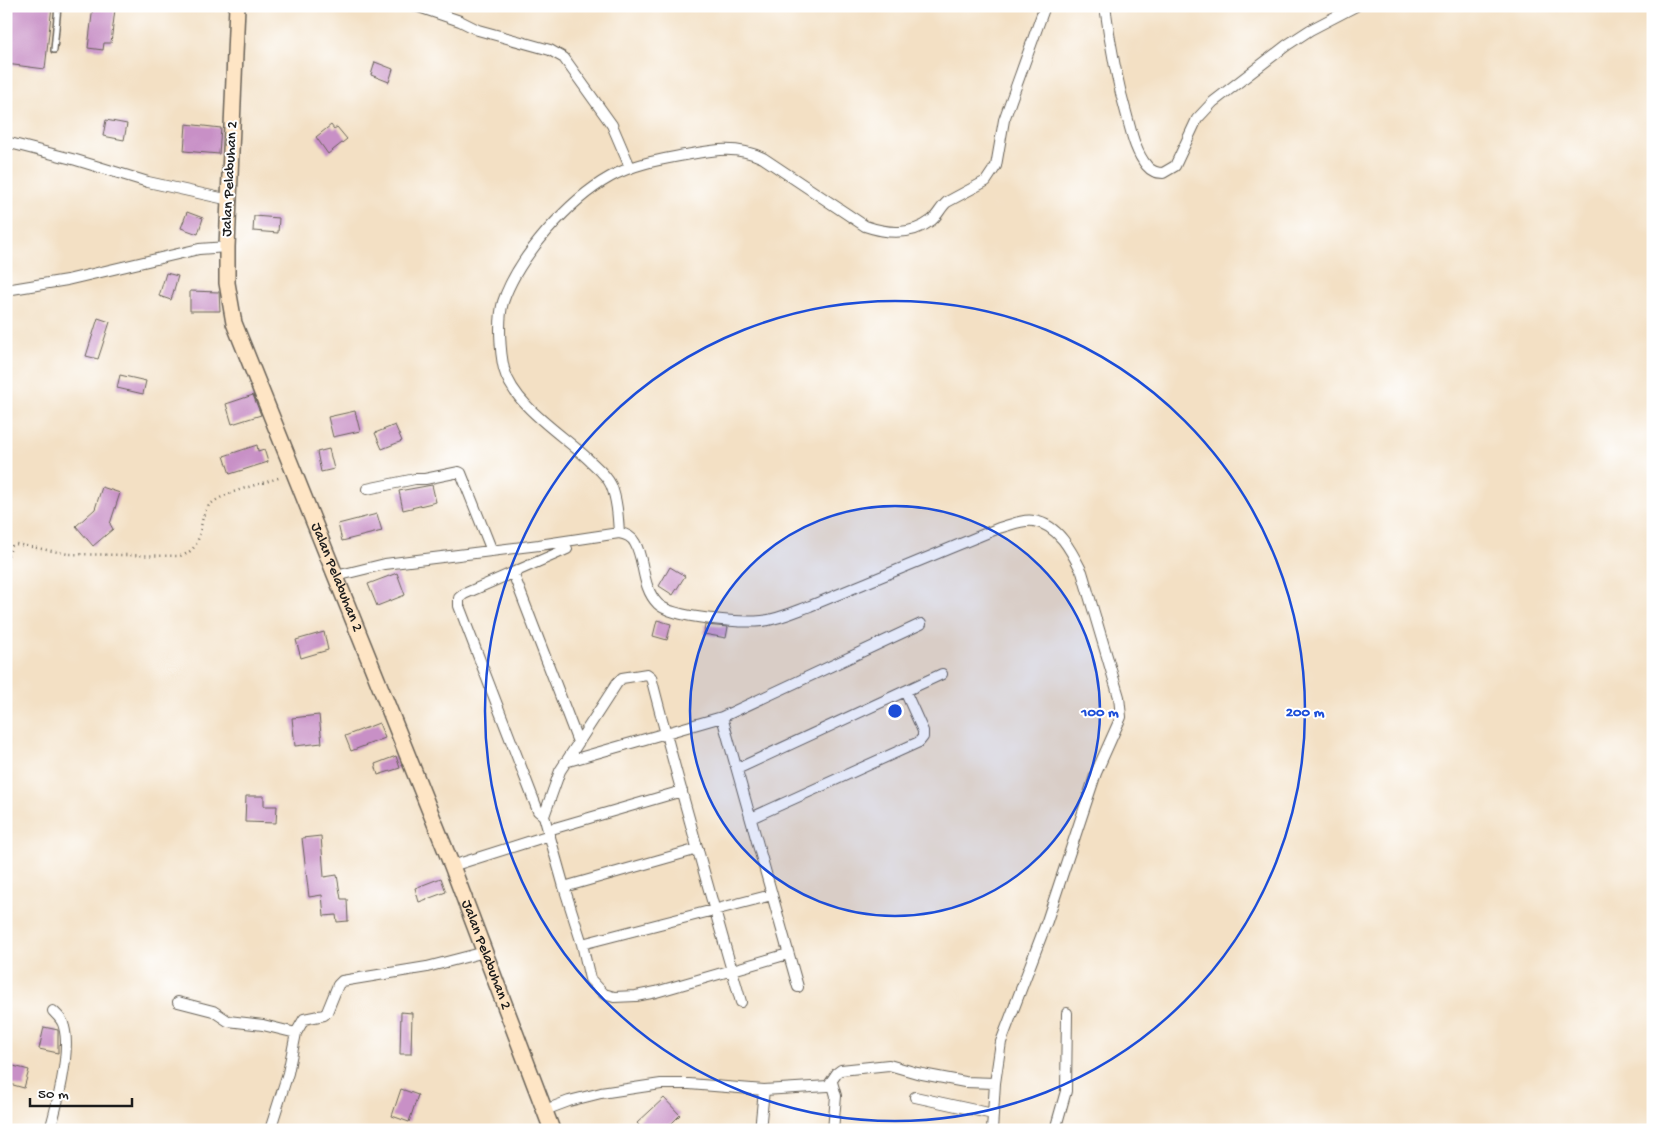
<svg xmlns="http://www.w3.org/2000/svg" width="1659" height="1136" font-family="'Gochi Hand',sans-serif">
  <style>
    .building { fill: #c890c6 }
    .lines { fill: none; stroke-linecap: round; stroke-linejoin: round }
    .service-casing { stroke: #676157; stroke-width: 8 }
    .minor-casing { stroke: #676157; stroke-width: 12 }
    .secondary-casing { stroke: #676157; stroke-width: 18 }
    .path { stroke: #676157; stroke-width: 2.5; stroke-dasharray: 1 4; stroke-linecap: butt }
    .service { stroke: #fff; stroke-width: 5 }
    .minor { stroke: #fff; stroke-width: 10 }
    .secondary { stroke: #fee5c5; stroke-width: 15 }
    .ring { fill: none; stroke: #1d4ed8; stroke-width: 2.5 }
    .labels { text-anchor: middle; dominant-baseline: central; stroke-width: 4; stroke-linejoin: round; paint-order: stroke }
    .street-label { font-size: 15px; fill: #1c1c1c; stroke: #fff }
    .centre { fill: #1d4ed8; stroke: #fff; stroke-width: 2.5 }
    .ring-label { font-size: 15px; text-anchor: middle; font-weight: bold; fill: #1d4ed8; stroke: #fff; stroke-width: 4; stroke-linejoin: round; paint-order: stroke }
  </style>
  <rect width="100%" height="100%" fill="#fff"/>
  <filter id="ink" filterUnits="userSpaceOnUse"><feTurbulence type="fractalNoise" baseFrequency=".02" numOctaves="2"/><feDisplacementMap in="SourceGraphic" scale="10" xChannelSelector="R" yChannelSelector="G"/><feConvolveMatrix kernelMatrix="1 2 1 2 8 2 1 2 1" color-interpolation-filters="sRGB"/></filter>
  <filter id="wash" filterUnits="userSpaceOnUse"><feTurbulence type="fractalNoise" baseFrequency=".0096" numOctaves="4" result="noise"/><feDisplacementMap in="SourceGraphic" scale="20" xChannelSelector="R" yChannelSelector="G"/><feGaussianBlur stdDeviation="1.12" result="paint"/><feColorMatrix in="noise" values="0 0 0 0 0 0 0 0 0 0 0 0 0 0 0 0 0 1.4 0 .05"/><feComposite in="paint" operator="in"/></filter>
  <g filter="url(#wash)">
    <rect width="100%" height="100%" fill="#f3e0c4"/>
    <g id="blocks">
      <path class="building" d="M6 6H52L45 69 6 64Z
        M93 6 115 9 111 43H104L103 50 88 48Z
        M375 62 393 69 389 82 371 75Z
        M106 120 127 124 124 140 103 136Z
        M186 124 221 128 219 154 184 151Z
        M331 125 334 129 337 127 347 139 328 154 316 137Z
        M187 212 203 218 198 234 181 228Z
        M254 216 279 218 278 233 253 231Z
        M166 273 178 276 171 300 159 296Z
        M190 291 219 292 220 311H190Z
        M98 318 110 322 98 359 86 356Z
        M120 375 146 381 143 394 117 388Z
        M253 395 261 415 232 424 226 404Z
        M355 411 360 431 333 437 328 417Z
        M395 425 402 441 382 449 375 433Z
        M257 445 258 451 264 449 268 462 230 474 224 456Z
        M329 449 334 469 321 472 317 452Z
        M432 485 436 502 403 510 399 491Z
        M102 487 120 493 110 524 113 529 93 546 76 526 95 509Z
        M377 514 382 531 342 541 338 524Z
        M670 567 685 576 673 595 659 586Z
        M397 573 405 595 377 606 368 584Z
        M657 620 671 624 667 640 653 636Z
        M705 625 728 627 726 638 704 634Z
        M324 632 328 650 301 658 296 640Z
        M319 715 322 743 295 746 292 718Z
        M379 723 385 738 351 751 345 736Z
        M396 756 400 768 378 775 375 764Z
        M246 796H264V806H277L276 823 245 822Z
        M321 836 324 877 337 875 341 899H347L348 921 337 922 336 915 324 916 322 895 309 897 302 838Z
        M441 878 446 892 419 902 415 888Z
        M401 1012 412 1013 411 1054H400Z
        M44 1027 58 1030V1053L39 1049Z
        M6 1064 29 1070 24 1088 6 1083Z
        M401 1089 418 1095 409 1122 392 1116Z
        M664 1098 680 1115 665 1130H643L637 1123Z"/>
    </g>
  </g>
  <g filter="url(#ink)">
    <use href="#blocks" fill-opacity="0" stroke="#676157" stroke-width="1"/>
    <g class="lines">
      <defs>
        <path id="service" d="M54 50 58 6"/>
        <path id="minor" d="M416 6 460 21 478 30 550 50 564 58 612 125 630 167
          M1105 6C1110 45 1117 82 1128 120 1132 135 1136 153 1147 166 1151 171 1156 173 1163 173L1175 166 1197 119 1213 102 1287 45 1310 30 1356 6
          M6 142 76 160 148 182 230 200
          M6 290 67 280 199 249 227 247
          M367 489 415 479H425L459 472 461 473 492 551
          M619 533C618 517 617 499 611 485 606 474 596 467 588 459 562 434 514 406 504 369 500 352 498 319 503 302 518 257 569 200 610 177 633 164 659 160 685 155 713 150 736 145 763 158L865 226C888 234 911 236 932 220 938 215 941 207 947 202L986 181 996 166 1004 120 1045 6
          M513 573 578 742
          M336 576 385 564 539 545 619 533C626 534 632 537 635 543 645 560 641 587 658 604 672 618 742 623 762 621 779 619 794 612 810 606L999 528C1010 525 1023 519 1034 521 1059 525 1072 552 1082 572L1119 697 1121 717 1096 773 1047 921 1001 1042 995 1083 992 1130
          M722 717 921 624
          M565 762 722 717 798 987
          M737 769 942 674
          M544 816 538 811 459 606V598L464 594 567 549
          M751 818 919 742 923 737V731L905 691
          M548 830 682 791
          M452 866 550 835
          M564 887 698 849
          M582 944 772 895
          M178 1002 213 1011 228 1021 263 1025 296 1033 304 1019 324 1015 327 1012 338 985 342 981 427 967 485 952
          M741 1002C710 894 679 786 651 677L647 674 622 678 617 683 560 771 544 816 564 887 582 944 590 979 604 994 614 997 636 996 656 992 788 954
          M832 1082 836 1096 833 1130
          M764 1090 828 1086 837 1073 841 1070 889 1065 917 1073 965 1082 995 1083
          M915 1097 993 1114
          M545 1110 569 1101 601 1093 661 1084H689L764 1090 760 1130
          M50 1130C57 1105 71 1051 64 1027 63 1020 58 1016 53 1011
          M270 1130 288 1073 296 1033
          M1055 1130 1066 1091 1067 1013"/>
        <g id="secondary">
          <path id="s1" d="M237 6 227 247V283L234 323 452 866 552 1130"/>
        </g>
      </defs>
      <use href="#service" class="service-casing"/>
      <use href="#minor" class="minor-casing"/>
      <use href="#secondary" class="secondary-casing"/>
      <path class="path" d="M6 560 12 546 16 544 68 554 180 556C209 548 194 516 212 503 227 491 262 484 281 477"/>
      <use href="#service" class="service"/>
      <use href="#minor" class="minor"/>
      <use href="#secondary" class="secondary"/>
    </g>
  </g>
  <circle cx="895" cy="711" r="205" fill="#1d4ed8" fill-opacity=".12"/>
  <g class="ring">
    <circle cx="895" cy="711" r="205"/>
    <circle cx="895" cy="711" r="410"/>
  </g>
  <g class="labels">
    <g class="street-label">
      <text transform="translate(230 179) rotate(-87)">Jalan Pelabuhan 2</text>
      <text stroke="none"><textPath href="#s1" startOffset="592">Jalan Pelabuhan 2</textPath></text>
      <text stroke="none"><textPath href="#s1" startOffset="998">Jalan Pelabuhan 2</textPath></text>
    </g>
  </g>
  <circle cx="895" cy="711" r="8" class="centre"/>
  <g class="ring-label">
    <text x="1100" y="716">100 m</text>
    <text x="1305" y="716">200 m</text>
  </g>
  <rect width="1659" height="1136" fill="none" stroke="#fff" stroke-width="25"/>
  <path d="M30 1098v8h102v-8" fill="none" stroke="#1c1c1c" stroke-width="2.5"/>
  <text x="38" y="1098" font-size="15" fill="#1c1c1c" stroke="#ffffff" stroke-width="4" paint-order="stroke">50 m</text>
</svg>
